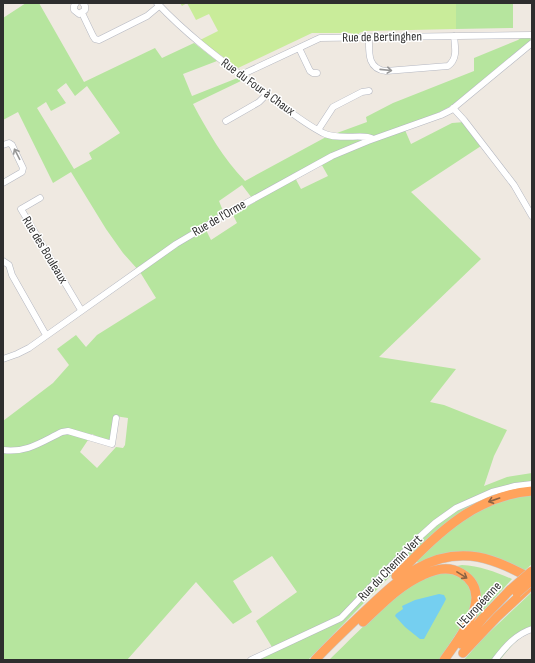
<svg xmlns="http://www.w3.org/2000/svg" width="535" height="663" font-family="'Sofia Sans Condensed',sans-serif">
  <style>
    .green { fill: #b6e59e; fill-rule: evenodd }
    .pitch { fill: #c9ec9a }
    .water { fill: #75cff0 }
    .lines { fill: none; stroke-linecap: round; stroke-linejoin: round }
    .minor-casing { stroke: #b4b7c1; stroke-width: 7 }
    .highway-casing { stroke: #c9c9c9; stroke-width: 10 }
    .minor { stroke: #fff; stroke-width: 6 }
    .highway { stroke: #ffa35c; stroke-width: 9 }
    .highway-bridge-casing { stroke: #c9c9c9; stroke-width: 10; stroke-linecap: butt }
    .highway-bridge { stroke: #ffa35c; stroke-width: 9 }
    .oneway { stroke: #969696 }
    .oneway2 { stroke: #8c6343 }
    .labels { text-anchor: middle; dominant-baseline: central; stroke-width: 3; stroke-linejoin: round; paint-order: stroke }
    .street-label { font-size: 13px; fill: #2e2e2e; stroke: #fff }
  </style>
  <rect width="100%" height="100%" fill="#efe9e1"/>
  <path class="green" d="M26 3H39L84 82 155 48 162 58 194 43 217 61 183 74 192 96 240 77 243 80 193 104C208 132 223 158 245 181L326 137 367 122 366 117 393 103 474 71V58L518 40 522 37H529L531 40 451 106 405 130 411 144 452 123 465 122 481 146 411 192 481 259 379 357 456 369 430 402 444 405 507 430 494 456 484 486 507 477 532 473V564L524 571 457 552 437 555 418 563 411 555 308 660H246L272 647 256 621 297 592 272 556 233 581 252 612 233 624 196 582 127 660H3V421L53 383 69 365 57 349 76 335 86 347 97 335 156 298 140 272 123 253 106 229 71 172 53 183 18 112 3 120V18ZM66 83 75 96 87 86 120 133 89 153 92 159 74 169 37 108 46 102 51 111 66 103 57 90ZM319 160 328 176 301 189 293 174ZM242 185 255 202 233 215 237 223 211 240 203 224 223 211 219 201ZM115 416 128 418 125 445 123 448 116 447 97 468 80 452 92 434 102 439 111 441Z
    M456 3H513V28L456 29Z
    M462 565C480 566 496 572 512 579L473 622 466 619 439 660H329C366 625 411 572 462 565Z
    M532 592V632C518 636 509 649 500 660H464L482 639Z"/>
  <path class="pitch" d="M180 3H456V29L365 31 359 33V35H352L351 33H312L238 68 200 40 218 31 209 14 196 20 187 3 182 6Z"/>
  <path class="water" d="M439 594 444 595 446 599 444 603 424 639H420L405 627 395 616 396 614 403 609 402 606 415 600Z"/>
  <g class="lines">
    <defs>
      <path id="minor" d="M76 3 74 6V10L79 14 85 10V6L83 3
        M157 3C189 37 225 63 262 91 282 105 301 122 323 133 338 141 365 133 373 139
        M82 13 93 36 95 39 99 40 147 16 159 6
        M369 37C369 52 367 69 386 71L448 66C458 59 455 47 454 36
        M299 48 310 71 313 73H317
        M241 75 320 38 532 35
        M453 108 464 120 514 185 532 216
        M226 121 259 102 267 94
        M318 130 333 107 362 92 369 91
        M3 145 9 143 12 145 23 168 22 172 3 183
        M40 198 21 209 81 310
        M3 261 9 265 12 275 46 335
        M3 359 17 354 29 348 176 244 230 212 332 156 368 141 441 115 451 110 532 43
        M3 450C27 453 41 442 62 432L68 431 112 444 116 418
        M251 660 341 618 414 542 435 523 456 508 492 492 515 486 532 484
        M495 660C505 647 516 634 532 629"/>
      <path id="highway" d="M396 576C436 536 472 496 532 491
        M363 622C381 605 400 585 423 575 435 569 449 566 461 573 497 594 459 638 444 660
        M461 644 483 618 510 590
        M463 653 497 617 527 589
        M315 660C331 643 348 627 365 611 398 580 429 549 478 557 498 561 515 570 532 579"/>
    </defs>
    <use href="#minor" class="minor-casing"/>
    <use href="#highway" class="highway-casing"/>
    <use href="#minor" class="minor"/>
    <use href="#highway" class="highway"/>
    <defs>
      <path id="highway-bridge" d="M510 590 532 571
        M517 593 532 580"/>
    </defs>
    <use href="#highway-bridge" class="highway-bridge-casing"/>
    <use href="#highway-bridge" class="highway-bridge"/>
  </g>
  <defs><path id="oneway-shaft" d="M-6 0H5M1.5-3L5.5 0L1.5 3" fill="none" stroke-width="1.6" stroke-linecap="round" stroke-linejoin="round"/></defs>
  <g class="oneway">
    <use href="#oneway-shaft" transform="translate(386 70) rotate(6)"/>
    <use href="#oneway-shaft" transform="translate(17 154) rotate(-117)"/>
  </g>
  <g class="oneway2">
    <use href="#oneway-shaft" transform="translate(494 500) rotate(161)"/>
    <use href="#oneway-shaft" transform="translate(462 575) rotate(32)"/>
  </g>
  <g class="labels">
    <g class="street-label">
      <text transform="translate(382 37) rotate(-1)">Rue de Bertinghen</text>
      <text transform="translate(258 87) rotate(36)">Rue du Four à Chaux</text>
      <text transform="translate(219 218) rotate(-30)">Rue de l'Orme</text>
      <text transform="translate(45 250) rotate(59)">Rue des Bouleaux</text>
      <text transform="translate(390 568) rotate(-46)">Rue du Chemin Vert</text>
      <text transform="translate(479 605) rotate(-47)">L'Européenne</text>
    </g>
  </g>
  <rect width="535" height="663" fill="none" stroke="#2e2e2e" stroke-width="8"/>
</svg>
